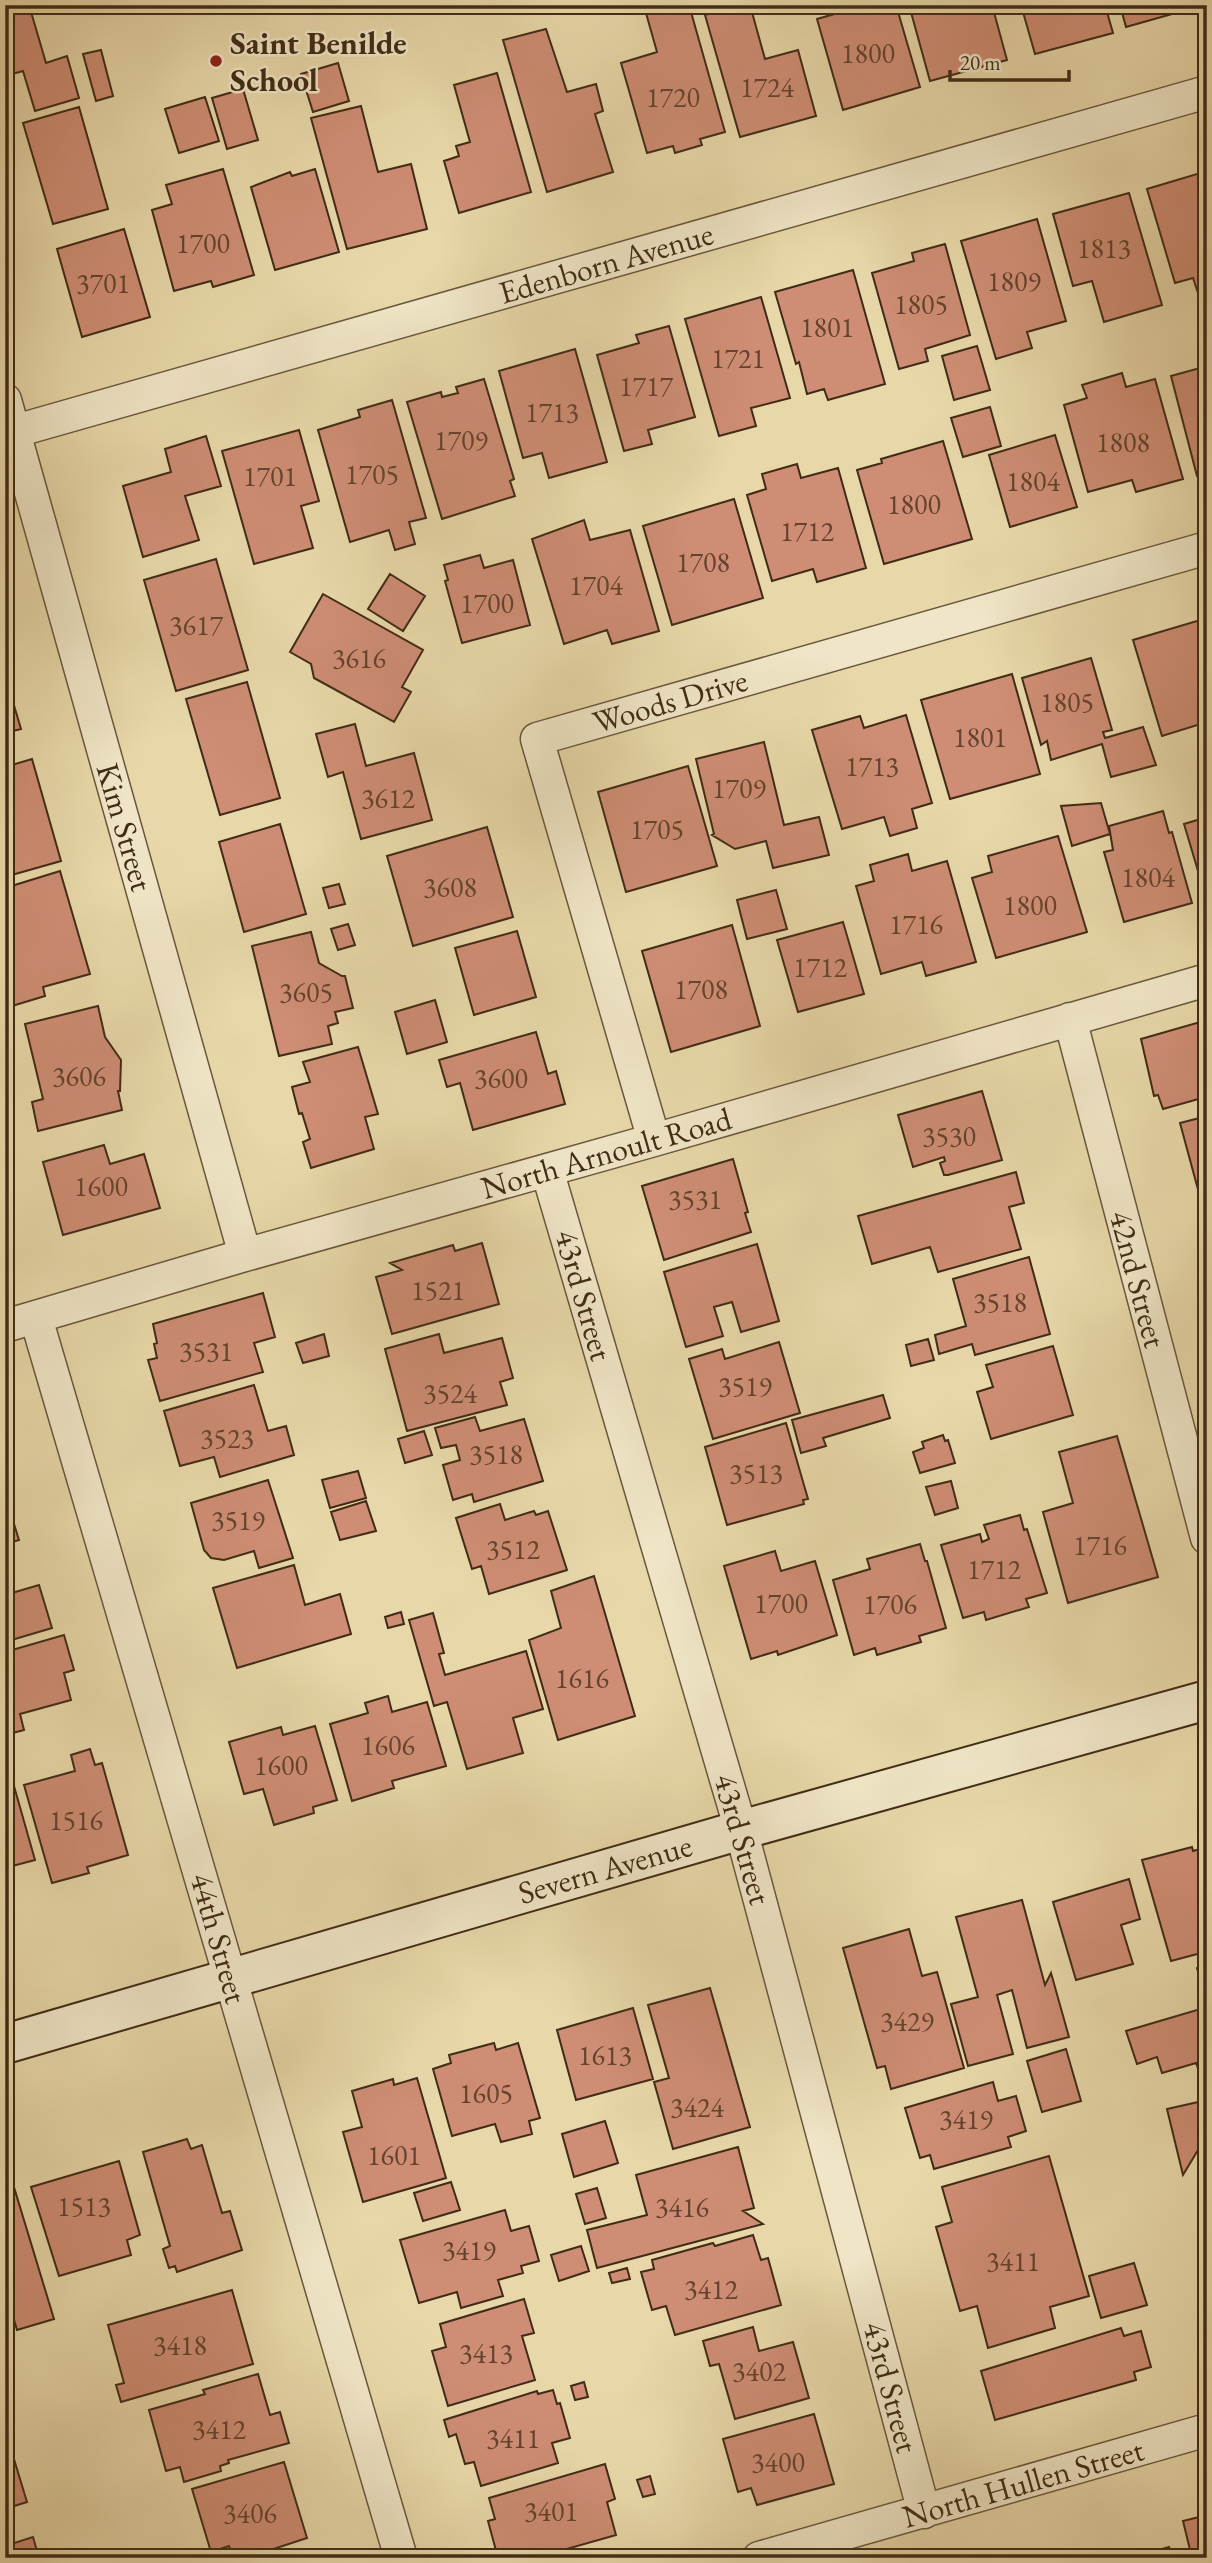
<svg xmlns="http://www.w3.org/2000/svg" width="1212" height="2563" font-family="'EB Garamond',serif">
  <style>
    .building { fill: #ce8d74; stroke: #402c16; stroke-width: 2 }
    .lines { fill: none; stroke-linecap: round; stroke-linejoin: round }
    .street-casing { stroke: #6a573b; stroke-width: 35 }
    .secondary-casing { stroke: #402c16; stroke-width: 42 }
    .street { stroke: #f0e6c7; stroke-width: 32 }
    .secondary { stroke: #f0e6c7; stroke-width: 38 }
    .poi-dot { fill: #8f2418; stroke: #f0e6c7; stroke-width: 2.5 }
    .labels { text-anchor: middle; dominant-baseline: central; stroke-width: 5; stroke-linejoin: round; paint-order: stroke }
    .number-label { font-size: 28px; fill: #64442e }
    .poi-label { font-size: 32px; font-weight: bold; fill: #402c16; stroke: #f0e6c7; text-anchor: start }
    .street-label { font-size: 32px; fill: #402c16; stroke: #f0e6c7 }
  </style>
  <rect width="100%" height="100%" fill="#e8d8a9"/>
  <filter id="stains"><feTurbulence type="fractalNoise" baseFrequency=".00286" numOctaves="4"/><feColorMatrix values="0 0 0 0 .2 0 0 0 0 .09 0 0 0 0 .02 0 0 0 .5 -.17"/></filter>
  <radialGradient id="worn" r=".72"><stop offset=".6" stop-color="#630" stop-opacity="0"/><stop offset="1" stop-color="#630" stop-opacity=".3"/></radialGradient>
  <path class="building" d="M8 5H29L46 63 67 56 79 98 35 111 23 71 5 76V6Z
    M674 5H689L725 132 700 139 702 145 675 153 673 146 647 153 621 63 657 52 646 13Z
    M737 5H750L765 59 798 50 816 116 740 137 705 15Z
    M851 5H896L920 87 843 110 817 19 852 9Z
    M909 5H992L1007 60 930 81Z
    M1021 5H1105L1113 33 1035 54Z
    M1120 5H1204L1126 27Z
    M546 29 567 92 596 84 603 111 595 114 613 172 547 192 503 40Z
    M101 50 113 96 96 101 83 54Z
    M338 63 349 101 313 112 301 74Z
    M497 73 531 192 459 213 444 161 459 156 456 146 470 142 454 85Z
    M243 89 258 140 227 149 212 98Z
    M205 97 219 141 179 153 165 109Z
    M361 106 378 172 411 164 427 229 347 249 311 118Z
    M79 107 108 209 53 224 23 123Z
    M223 169 254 275 213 287 211 281 174 291 152 210 172 204 166 185Z
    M315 169 339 252 275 270 251 187 290 172 292 176Z
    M1207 171V293L1199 296 1193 278 1175 283 1147 189Z
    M1129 193 1162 305 1104 322 1092 281 1073 286 1053 214Z
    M1037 219 1066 321 1027 332 1032 348 996 359 961 241Z
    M124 229 150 317 82 337 57 249Z
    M945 244 970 335 925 349 928 361 899 369 872 273 914 261 912 253Z
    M853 270 885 384 828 400 824 389 807 394 799 362 796 364 775 292Z
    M761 297 790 398 751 408 756 426 719 436 685 319Z
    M669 326 695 417 648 430 652 444 624 451 597 355 639 343 636 335Z
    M977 346 990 390 954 400 942 356Z
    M575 349 607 462 549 478 542 453 523 458 499 371Z
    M1207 366V473L1197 476 1171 376Z
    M1122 373 1126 387 1155 379 1183 479 1136 492 1132 480 1088 492 1064 405 1087 398 1082 385Z
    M484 379 514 479 510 481 515 496 442 519 407 402 441 392 442 397 458 393 456 387Z
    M392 400 426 518 409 522 415 544 395 550 389 530 350 542 318 430 360 417 358 410Z
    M990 407 1001 446 963 457 951 418Z
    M299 430 319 501 301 506 313 548 254 564 222 451Z
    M1055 435 1077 507 1010 527 989 455Z
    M206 436 221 486 185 496 199 540 143 557 123 486 171 472 165 449Z
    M943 441 972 539 884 564 857 470 882 463 881 459Z
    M797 464 801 478 838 468 866 568 817 582 813 569 772 581 747 495 766 489 762 474Z
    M734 499 763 598 672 625 643 526Z
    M584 520 590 540 630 530 659 631 612 644 607 630 564 644 532 539Z
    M480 555 484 568 513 560 530 625 462 643 445 581 448 580 444 565Z
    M216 559 248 670 176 691 144 580Z
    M390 574 425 596 403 631 368 609Z
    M323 594 423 650 402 687 411 692 394 722 314 678 311 664 290 652Z
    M1207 618V722L1162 736 1133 640Z
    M1091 658 1112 730 1103 732 1105 738 1143 727 1156 765 1111 777 1102 744 1051 760 1047 741 1041 745 1022 678Z
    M1012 674 1040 774 950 799 921 700Z
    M5 675 21 729 5 733Z
    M247 682 280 798 220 815 186 699Z
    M906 715 932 803 912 809 917 828 890 836 884 817 842 829 812 730 860 716 864 728Z
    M355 724 366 766 414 753 432 820 361 839 343 772 328 777 316 734Z
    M764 742 784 825 819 817 829 855 773 868 766 841 735 849 712 835 714 834 696 759Z
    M32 759 61 861 5 877V767Z
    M688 766 717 866 626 892 598 792Z
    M1207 796V901L1184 824 1204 818 1198 799Z
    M1101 803 1110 834 1072 846 1061 806Z
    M1163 811 1169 833 1172 832 1192 903 1124 922 1104 852 1113 850 1109 826Z
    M280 824 306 914 244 932 219 842Z
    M487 827 513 917 413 946 387 856Z
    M1058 836 1087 932 996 958 972 878 992 872 988 856Z
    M908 854 912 871 947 861 976 962 926 976 922 962 881 974 856 886 874 881 870 865Z
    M60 871 90 974 43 987 45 996 12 1006 5 984V927L14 925 5 888Z
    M339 884 345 904 329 908 323 888Z
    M776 890 787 929 747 939 737 900Z
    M843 922 864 994 798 1012 777 940Z
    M348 924 355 945 338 950 331 929Z
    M732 925 760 1026 671 1052 642 951Z
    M517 931 536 997 474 1015 455 948Z
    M311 932 319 963 342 976H345L353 1008 335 1012 338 1023 328 1026 332 1044 279 1056 252 946Z
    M435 1000 447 1042 407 1054 395 1012Z
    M98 1006 105 1037 121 1060 120 1091H118L122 1110 38 1131 32 1102 43 1099 25 1024Z
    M1207 1020V1101L1203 1102 1202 1098 1163 1109 1158 1095 1154 1096 1141 1039Z
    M536 1032 548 1074 556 1071 565 1104 473 1130 460 1083 447 1087 439 1060Z
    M358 1047 378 1114 365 1117 374 1149 311 1168 303 1142 310 1139 302 1113 299 1114 292 1087 310 1082 303 1062Z
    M982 1091 1002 1160 948 1175H944L940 1163 945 1161 944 1157 913 1167 898 1115Z
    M1207 1116V1196L1200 1197 1180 1123Z
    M104 1145 110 1164 144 1154 160 1208 63 1235 43 1162Z
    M733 1159 748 1212 745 1213 751 1232 664 1260 642 1186Z
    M1016 1172 1024 1203 1009 1207 1021 1249 938 1272 930 1247 872 1264 858 1216Z
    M1207 1208V1240L1198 1211Z
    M482 1243 499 1304 392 1334 376 1277 402 1270 390 1263 453 1245 455 1251Z
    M757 1244 779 1321 741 1332 732 1302 714 1307 723 1336 686 1347 664 1272Z
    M1029 1257 1050 1334 975 1355 972 1344 939 1354 935 1335 966 1326 953 1279Z
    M263 1293 275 1337 254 1343 263 1372 160 1401 148 1360 157 1358 154 1344 157 1343 153 1324Z
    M324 1334 329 1356 303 1363 296 1343Z
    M439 1334 444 1353 502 1338 513 1378 500 1382 507 1405 407 1431 385 1349Z
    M928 1339 934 1360 911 1366 906 1345Z
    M779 1342 800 1413 713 1439 689 1359 722 1349 725 1359Z
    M1053 1346 1073 1415 991 1439 977 1392 993 1387 986 1365Z
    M254 1385 268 1431 286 1426 294 1455 220 1477 214 1457 180 1466 164 1411Z
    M883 1395 890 1418 823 1438 826 1446 801 1453 792 1420Z
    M475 1417 480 1431 524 1419 543 1481 474 1502 472 1494 453 1500 443 1465 460 1460 456 1445 441 1448 435 1428Z
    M786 1423 808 1499 803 1500 804 1504 727 1525 705 1447Z
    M424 1431 432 1455 405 1463 398 1439Z
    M943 1435 945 1441 948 1440 955 1463 920 1473 913 1452 924 1448 922 1442Z
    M1117 1436 1158 1577 1068 1603 1043 1512 1073 1503 1059 1452Z
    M358 1471 366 1498 330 1508 322 1480Z
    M268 1480 293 1558 259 1568 254 1551 224 1560 211 1558 204 1550 191 1503Z
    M951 1481 958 1508 935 1515 926 1487Z
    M5 1495 19 1540 5 1544Z
    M366 1501 376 1531 340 1540 331 1512Z
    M500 1504 505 1520 534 1511 536 1515 548 1511 567 1570 489 1594 481 1566 472 1569 456 1518Z
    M1020 1515 1024 1530 1027 1529 1047 1593 1026 1599 1029 1607 986 1620 984 1612 963 1618 941 1545 980 1534 982 1542 989 1539 984 1525Z
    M920 1544 925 1561H927L946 1628 919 1636 921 1642 877 1655 875 1648 854 1655 833 1580 870 1569 867 1559Z
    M775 1551 781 1571 815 1561 837 1635 778 1655 777 1651 751 1659 724 1566Z
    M294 1565 305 1605 340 1594 351 1634 237 1668 213 1588Z
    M594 1576 635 1716 558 1740 529 1640 561 1628 551 1591Z
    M39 1585 52 1628 5 1642V1595Z
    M401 1612 404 1624 388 1628 385 1617Z
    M433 1613 444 1653 439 1654 445 1675 526 1651 543 1709 513 1718 523 1753 467 1769 447 1702 434 1706 409 1620Z
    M64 1635 74 1670 64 1673 71 1700 20 1714 24 1730 5 1735V1652Z
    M388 1696 392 1712 427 1702 446 1766 392 1781 394 1788 352 1801 330 1724 368 1713 365 1703Z
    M315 1726 337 1800 313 1807 314 1813 274 1825 263 1789 244 1794 229 1742 281 1727 283 1735Z
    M90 1749 95 1765 102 1763 128 1855 87 1867 89 1873 52 1883 24 1785 75 1771 71 1755Z
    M12 1779 35 1860 5 1868V1781Z
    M1192 1847 1193 1851 1207 1847V1983L1202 1985 1197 1968 1204 1965 1201 1953 1171 1961 1142 1860Z
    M1129 1879 1140 1919 1121 1925 1133 1964 1076 1980 1053 1902Z
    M1022 1900 1045 1985 1051 1973 1069 2037 1027 2048 1012 1990 997 1995 1013 2054 968 2066 951 2004 978 1997 956 1917Z
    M909 1929 922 1976 937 1972 964 2068 891 2089 885 2066 877 2068 843 1948Z
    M710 1988 750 2127 673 2149 654 2082 669 2078 648 2005Z
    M1207 2007V2090L1196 2063 1162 2073 1157 2057 1137 2064 1126 2031Z
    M633 2008 653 2079 576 2100 557 2030Z
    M494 2043 496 2050 518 2043 540 2118 529 2121 532 2134 501 2142 495 2124 452 2136 433 2069 451 2063 449 2055Z
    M1066 2049 1081 2101 1042 2112 1027 2061Z
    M417 2078 446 2178 363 2202 343 2132 362 2127 352 2091 393 2079 394 2085Z
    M993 2082 998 2101 1016 2096 1026 2131 1008 2137 1011 2147 934 2169 930 2155 920 2158 905 2108Z
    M1207 2100V2169L1201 2145 1183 2175 1167 2109Z
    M605 2121 618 2163 574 2177 562 2134Z
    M187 2139 191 2149 202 2145 222 2213 230 2211 242 2250 177 2272 175 2266 169 2268 163 2249 170 2246 143 2152Z
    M738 2147 754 2208 743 2211 763 2224 597 2268 587 2230 647 2215 636 2175Z
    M1049 2156 1089 2296 1050 2307 1055 2328 988 2348 977 2306 960 2311 936 2227 952 2222 942 2187Z
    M119 2161 140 2235 127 2240 131 2255 59 2276 31 2187Z
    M10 2174 54 2319 17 2330 7 2296 5 2297V2175Z
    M451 2182 460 2210 423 2221 414 2193Z
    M597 2188 606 2218 585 2224 576 2194Z
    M505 2210 511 2231 529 2226 539 2261 521 2266 523 2273 498 2280 503 2296 461 2308 457 2292 419 2303 400 2240Z
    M753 2235 761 2260 768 2258 781 2305 675 2335 666 2306 652 2310 641 2272 654 2269 652 2260 713 2243 715 2246Z
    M581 2246 589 2271 559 2281 551 2255Z
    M1134 2263 1147 2305 1101 2318 1089 2276Z
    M627 2268 630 2279 612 2283 609 2273Z
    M232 2290 253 2364 121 2402 116 2385 124 2383 108 2325Z
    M524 2299 534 2333 522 2336 535 2380 448 2406 432 2351 446 2347 440 2324Z
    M753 2327 759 2351 793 2342 809 2398 735 2419 719 2364 710 2366 703 2341Z
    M1121 2328 1124 2336 1141 2331 1151 2367 1134 2372 1136 2380 995 2420 981 2371Z
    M258 2374 270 2415 280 2412 289 2443 228 2460 229 2463 220 2466 221 2471 184 2482 180 2467 166 2471 149 2410 205 2394 203 2390Z
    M584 2382 588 2397 575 2400 571 2386Z
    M553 2390 557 2404 560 2403 570 2438 552 2443 558 2463 481 2486 474 2462 465 2464 456 2434 449 2437 444 2420 537 2391 538 2394Z
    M814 2414 834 2484 757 2505 751 2488 738 2492 723 2439Z
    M10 2446 27 2502 5 2509V2448Z
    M284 2462 307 2538 246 2558H233L229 2546 211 2552 192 2489Z
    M605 2464 615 2499 607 2502 616 2535 535 2558H498L488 2521 495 2519 489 2498Z
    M650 2476 655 2494 643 2497 637 2480Z
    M1207 2515V2558H1192L1183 2521Z
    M33 2537 39 2558H5V2546Z
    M1169 2547 1172 2558H1131Z"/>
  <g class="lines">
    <defs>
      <path id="street" d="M5 400 245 1255
        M5 434 1207 92
        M1070 1019 1207 1538
        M654 1140 537 739 1207 548
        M547 1170 741 1830 924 2512
        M36 1318 401 2558
        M5 1326 245 1255 654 1140 1207 980
        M759 2558 1207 2430"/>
      <path id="secondary" d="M5 2044 741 1830 1207 1700"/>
    </defs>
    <use href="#street" class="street-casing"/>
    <use href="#secondary" class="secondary-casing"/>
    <use href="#street" class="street"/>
    <use href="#secondary" class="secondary"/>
  </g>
  <circle class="poi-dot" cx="216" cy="61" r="7"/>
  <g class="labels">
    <g class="number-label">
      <text x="868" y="53">1800</text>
      <text x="767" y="87">1724</text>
      <text x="673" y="97">1720</text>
      <text x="203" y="243">1700</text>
      <text x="1104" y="248">1813</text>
      <text x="1014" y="281">1809</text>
      <text x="103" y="283">3701</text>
      <text x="921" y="304">1805</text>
      <text x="827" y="327">1801</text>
      <text x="738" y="358">1721</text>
      <text x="646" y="386">1717</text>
      <text x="552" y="412">1713</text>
      <text x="461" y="440">1709</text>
      <text x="1123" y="442">1808</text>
      <text x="372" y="474">1705</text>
      <text x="270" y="476">1701</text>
      <text x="1033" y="481">1804</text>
      <text x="914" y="504">1800</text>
      <text x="807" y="531">1712</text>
      <text x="703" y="562">1708</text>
      <text x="596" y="585">1704</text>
      <text x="487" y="603">1700</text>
      <text x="196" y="625">3617</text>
      <text x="359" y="658">3616</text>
      <text x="1067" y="702">1805</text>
      <text x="980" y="737">1801</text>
      <text x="872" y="766">1713</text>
      <text x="739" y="788">1709</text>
      <text x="388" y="798">3612</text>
      <text x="657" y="829">1705</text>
      <text x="1148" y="877">1804</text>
      <text x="450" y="887">3608</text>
      <text x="1030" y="905">1800</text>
      <text x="916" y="924">1716</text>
      <text x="820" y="967">1712</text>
      <text x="701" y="989">1708</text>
      <text x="306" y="992">3605</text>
      <text x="79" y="1076">3606</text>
      <text x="501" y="1078">3600</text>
      <text x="949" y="1136">3530</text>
      <text x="101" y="1186">1600</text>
      <text x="695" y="1199">3531</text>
      <text x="438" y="1290">1521</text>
      <text x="1000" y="1302">3518</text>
      <text x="206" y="1351">3531</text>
      <text x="745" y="1386">3519</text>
      <text x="450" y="1393">3524</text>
      <text x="227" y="1438">3523</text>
      <text x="496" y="1454">3518</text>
      <text x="756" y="1473">3513</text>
      <text x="238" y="1520">3519</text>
      <text x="1100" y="1545">1716</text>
      <text x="513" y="1549">3512</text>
      <text x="994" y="1569">1712</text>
      <text x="781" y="1603">1700</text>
      <text x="890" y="1604">1706</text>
      <text x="582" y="1678">1616</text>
      <text x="388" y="1745">1606</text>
      <text x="281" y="1765">1600</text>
      <text x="76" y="1820">1516</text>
      <text x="907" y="2021">3429</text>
      <text x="605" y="2055">1613</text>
      <text x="486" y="2093">1605</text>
      <text x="697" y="2107">3424</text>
      <text x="966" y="2119">3419</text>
      <text x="394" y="2155">1601</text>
      <text x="84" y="2206">1513</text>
      <text x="682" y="2207">3416</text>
      <text x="469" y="2250">3419</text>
      <text x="1013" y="2261">3411</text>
      <text x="711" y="2289">3412</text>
      <text x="180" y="2345">3418</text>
      <text x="486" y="2353">3413</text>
      <text x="759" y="2371">3402</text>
      <text x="219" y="2429">3412</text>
      <text x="513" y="2438">3411</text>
      <text x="778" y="2462">3400</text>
      <text x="551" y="2511">3401</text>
      <text x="250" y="2513">3406</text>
    </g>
    <g class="poi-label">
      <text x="230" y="43">Saint Benilde<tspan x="230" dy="37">School</tspan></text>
    </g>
    <g class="street-label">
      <text transform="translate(606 263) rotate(-16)">Edenborn Avenue</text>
      <text transform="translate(670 701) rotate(-16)">Woods Drive</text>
      <text transform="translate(125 827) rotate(74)">Kim Street</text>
      <text transform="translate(606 1153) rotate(-16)">North Arnoult Road</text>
      <text transform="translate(1138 1279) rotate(75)">42nd Street</text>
      <text transform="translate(584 1295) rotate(74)">43rd Street</text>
      <text transform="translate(743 1839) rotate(74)">43rd Street</text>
      <text transform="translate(605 1869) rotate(-16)">Severn Avenue</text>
      <text transform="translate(219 1938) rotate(74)">44th Street</text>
      <text transform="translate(891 2387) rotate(75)">43rd Street</text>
      <text transform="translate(1023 2483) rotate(-16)">North Hullen Street</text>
    </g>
  </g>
  <rect width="1212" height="2563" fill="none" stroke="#e8d8a9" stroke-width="28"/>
  <rect x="7" y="7" width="1198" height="2549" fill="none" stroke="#402c16" stroke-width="3.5"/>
  <rect x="14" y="14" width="1184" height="2535" fill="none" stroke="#402c16" stroke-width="2"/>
  <path d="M950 70v10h119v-10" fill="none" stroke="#402c16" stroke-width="3.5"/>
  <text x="960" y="70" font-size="21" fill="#402c16" stroke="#f0e6c7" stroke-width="5" paint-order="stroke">20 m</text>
  <rect width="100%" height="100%" filter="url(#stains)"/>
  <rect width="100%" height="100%" fill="url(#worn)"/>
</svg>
